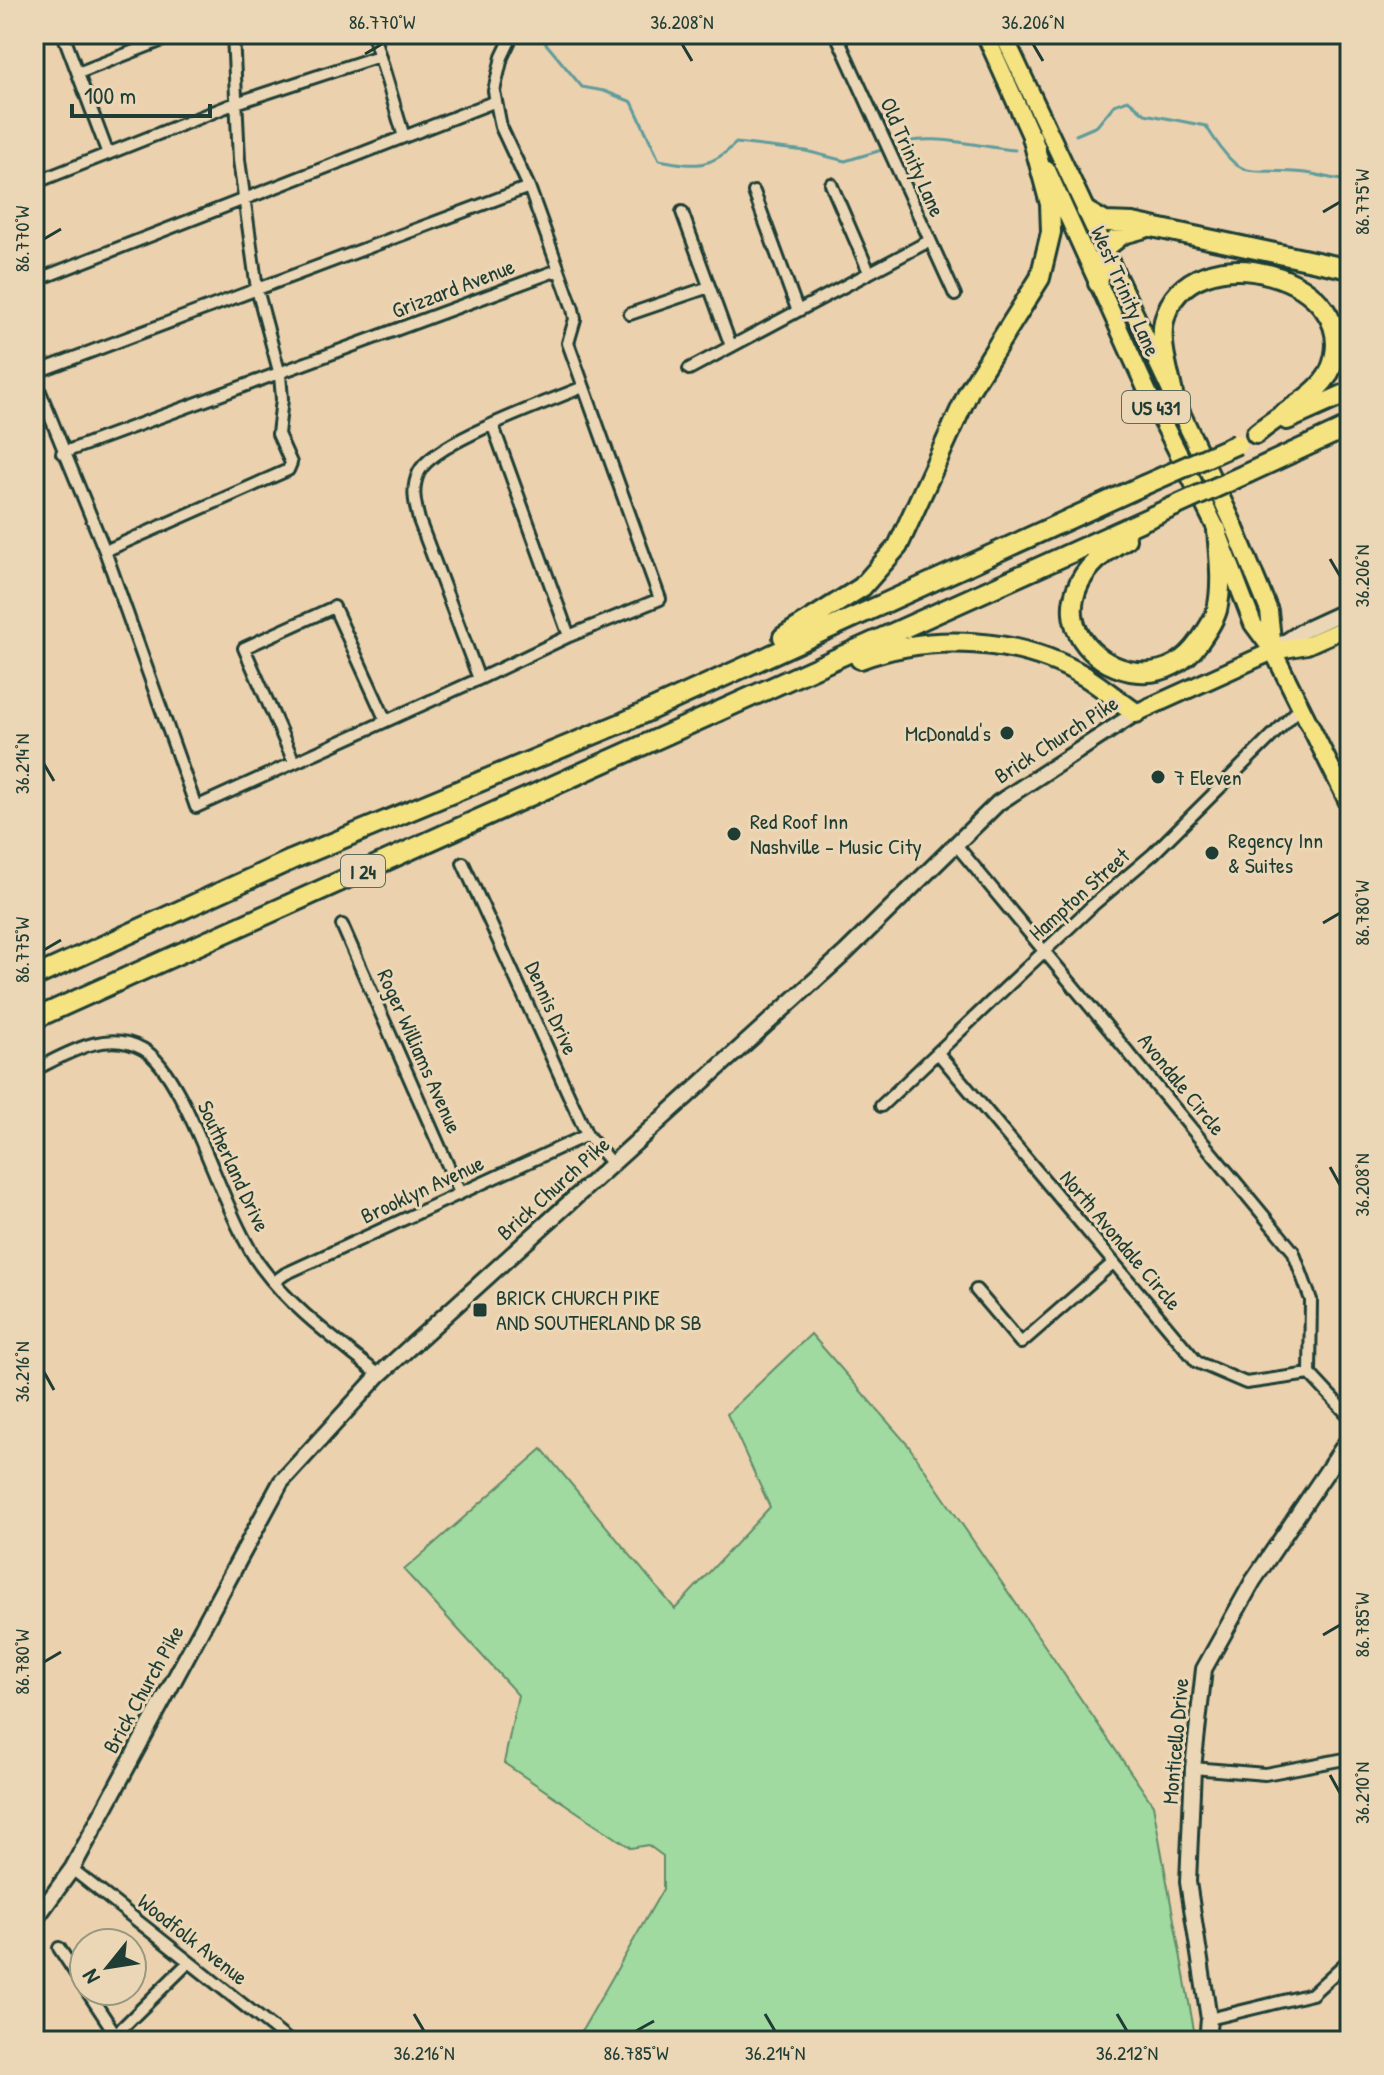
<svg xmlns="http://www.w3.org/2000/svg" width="1384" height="2075" font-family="'Patrick Hand',sans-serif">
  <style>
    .green { fill: #a0daa0; stroke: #608c6a; stroke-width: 2 }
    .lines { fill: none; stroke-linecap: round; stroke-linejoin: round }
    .stream { stroke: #5f9c9c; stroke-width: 3 }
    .street-casing { stroke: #1f3d34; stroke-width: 16 }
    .secondary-casing { stroke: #1f3d34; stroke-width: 20 }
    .primary-casing { stroke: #1f3d34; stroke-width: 22 }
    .highway-casing { stroke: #1f3d34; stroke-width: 24 }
    .street { stroke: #ebd7b5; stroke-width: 10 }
    .secondary { stroke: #ebd7b5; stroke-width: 14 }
    .primary { stroke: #f5e382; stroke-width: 16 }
    .highway { stroke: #f5e382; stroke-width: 18 }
    .highway-bridge-casing { stroke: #1f3d34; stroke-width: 24; stroke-linecap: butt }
    .highway-bridge { stroke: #f5e382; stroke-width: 18 }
    .ticks { fill: none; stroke: #1f3d34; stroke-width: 3 }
    .poi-dot { fill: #1f3d34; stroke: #ebd7b5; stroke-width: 3 }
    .labels { text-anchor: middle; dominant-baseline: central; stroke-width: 6; stroke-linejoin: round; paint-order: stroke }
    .shield { fill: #ebd7b5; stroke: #5c6b5b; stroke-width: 2 }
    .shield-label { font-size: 20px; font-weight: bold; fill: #1f3d34 }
    .street-label { font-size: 22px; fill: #1f3d34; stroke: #ebd7b5 }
    .poi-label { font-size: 22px; fill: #1f3d34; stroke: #ebd7b5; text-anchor: start }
    .neatline { fill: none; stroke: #1f3d34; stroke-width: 3 }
    .ticks-label { font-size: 20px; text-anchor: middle; fill: #1f3d34 }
  </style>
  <rect width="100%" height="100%" fill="#ecd1ae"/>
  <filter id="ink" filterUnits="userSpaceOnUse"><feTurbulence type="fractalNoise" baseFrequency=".0125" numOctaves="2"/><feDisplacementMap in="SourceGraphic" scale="16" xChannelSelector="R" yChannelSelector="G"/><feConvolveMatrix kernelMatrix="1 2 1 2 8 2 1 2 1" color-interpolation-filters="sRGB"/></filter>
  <g filter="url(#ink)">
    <path class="green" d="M811 1334 908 1445 1153 1805 1196 2041H576L663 1889V1856L648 1845 631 1848 504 1763 518 1695 404 1570 542 1449 675 1609 770 1507 727 1414Z"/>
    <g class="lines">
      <path class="stream" d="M538 34 582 87 604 91 632 102 659 160C693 166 710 170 736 143L806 151 845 161 885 149
        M1076 135 1097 126 1114 105 1128 100 1145 114 1206 126C1244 187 1244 166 1306 173 1322 175 1334 181 1350 180
        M892 146C927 131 978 147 1015 150"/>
      <defs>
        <path id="street" d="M63 34 108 154
          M373 34 404 137
          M513 34 502 57 494 91 501 127 529 187 573 309 575 319 568 343 660 599 569 636 479 679 419 520C415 504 411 488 419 472 433 442 548 402 583 387
          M836 34 955 295
          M78 73 178 34
          M34 183 236 103 379 56
          M831 184 869 272
          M754 192 797 309
          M682 212 731 346
          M34 281 496 101
          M630 314 709 287
          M689 369 929 241
          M34 373 529 187
          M34 377 105 551 196 807 479 679
          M493 426 569 636
          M62 453 558 270
          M105 551 288 470 291 463 278 434 282 399 280 375 257 289 239 160 233 34
          M294 762 244 648 334 607 386 721
          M957 846 1293 1251 1311 1300 1310 1374
          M463 863 587 1135 613 1165
          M342 925 460 1193
          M938 1053 1197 1362 1246 1383 1310 1374
          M34 1070C67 1054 106 1028 143 1049 188 1075 223 1218 262 1268 293 1310 339 1342 379 1375
          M881 1106 1093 905 1153 854 1301 707
          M274 1282 285 1274 587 1135
          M976 1290 1021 1343 1113 1263
          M1310 1374 1350 1417
          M1193 1768 1265 1774 1350 1758
          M72 1869 289 2041
          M59 1948 84 1986
          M87 1991 120 2041
          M1209 2019 1312 1994 1350 1959
          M116 2034 189 1962"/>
        <path id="secondary" d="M1273 650 1302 631 1350 609
          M34 1921 72 1869 281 1482 379 1375 845 953 998 803 1136 713
          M1207 2041 1209 2019 1188 1882 1193 1768 1204 1669 1253 1581 1350 1437"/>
        <path id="primary" d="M985 34 1037 149
          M1003 34 1232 521 1269 611 1273 649
          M1047 170 1149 395 1217 530 1253 624 1273 651 1350 806
          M1136 713 1273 651 1307 645 1350 626"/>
        <path id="highway" d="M1086 211 1105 222 1133 223 1350 269
          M1098 283 1104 249 1123 234 1145 228
          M1173 394C1169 372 1159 344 1164 321 1186 227 1371 275 1330 371 1320 395 1276 416 1256 434
          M1287 420 1350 392
          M1248 473 1350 426
          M1126 539C995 614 1140 727 1199 642 1206 632 1214 621 1217 610 1223 584 1219 556 1217 530
          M783 637 862 587 898 546 969 391 1040 278 1051 232 1050 204 1032 137
          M860 659C930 633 1021 637 1086 677 1103 688 1119 701 1136 713
          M34 977 291 860 624 722 1144 485
          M34 1019 1153 516"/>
      </defs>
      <use href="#street" class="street-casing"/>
      <use href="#secondary" class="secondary-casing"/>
      <use href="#primary" class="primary-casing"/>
      <use href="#highway" class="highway-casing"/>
      <use href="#street" class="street"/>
      <use href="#secondary" class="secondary"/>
      <use href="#primary" class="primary"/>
      <use href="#highway" class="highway"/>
      <defs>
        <path id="highway-bridge" d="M1144 485 1237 444
          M1153 516 1248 473"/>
      </defs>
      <use href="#highway-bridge" class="highway-bridge-casing"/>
      <use href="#highway-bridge" class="highway-bridge"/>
    </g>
  </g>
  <path class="ticks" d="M682 44 692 61M1033 44 1043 61M365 54 382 44M1323 212 1340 202M44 239 61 229M1330 559 1340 576M44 764 54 781M1323 923 1340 913M44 950 61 940M1330 1167 1340 1185M44 1372 54 1390M1323 1635 1340 1625M44 1662 61 1652M1330 1775 1340 1793M414 2014 424 2031M765 2014 775 2031M1117 2014 1127 2031M636 2031 654 2021"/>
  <g class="poi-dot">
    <circle cx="1007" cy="733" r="8"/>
    <circle cx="1158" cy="777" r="8"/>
    <circle cx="734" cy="834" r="8"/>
    <circle cx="1212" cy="853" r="8"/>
    <rect x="472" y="1302" width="16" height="16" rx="4"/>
  </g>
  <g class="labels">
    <g class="shield">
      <rect x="1122" y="391" width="68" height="32" rx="6"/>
      <rect x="341" y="855" width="44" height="32" rx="6"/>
    </g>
    <g class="shield-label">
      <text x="1156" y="407">US 431</text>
      <text x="363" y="871">I 24</text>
    </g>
    <g class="street-label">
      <text transform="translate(913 157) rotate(66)">Old Trinity Lane</text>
      <text transform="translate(453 288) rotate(-21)">Grizzard Avenue</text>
      <text transform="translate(1126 291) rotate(66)">West Trinity Lane</text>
      <text transform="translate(1056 739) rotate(-33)">Brick Church Pike</text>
      <text transform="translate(1079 894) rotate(-42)">Hampton Street</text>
      <text transform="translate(552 1008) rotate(66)">Dennis Drive</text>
      <text transform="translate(420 1051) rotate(66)">Roger Williams Avenue</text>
      <text transform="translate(1182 1084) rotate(51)">Avondale Circle</text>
      <text transform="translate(234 1166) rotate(65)">Southerland Drive</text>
      <text transform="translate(553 1188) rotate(-42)">Brick Church Pike</text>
      <text transform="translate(422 1189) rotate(-25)">Brooklyn Avenue</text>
      <text transform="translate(1121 1240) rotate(50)">North Avondale Circle</text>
      <text transform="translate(143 1689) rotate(-61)">Brick Church Pike</text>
      <text transform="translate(1175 1741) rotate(-85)">Monticello Drive</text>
      <text transform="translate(193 1939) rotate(38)">Woodfolk Avenue</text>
    </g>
    <g class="poi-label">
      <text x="991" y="733" text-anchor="end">McDonald's</text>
      <text x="1174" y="777">7 Eleven</text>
      <text x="750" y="821">Red Roof Inn<tspan x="750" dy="25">Nashville - Music City</tspan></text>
      <text x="1228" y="840">Regency Inn<tspan x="1228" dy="25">&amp; Suites</tspan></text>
      <text x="496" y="1297">BRICK CHURCH PIKE<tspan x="496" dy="25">AND SOUTHERLAND DR SB</tspan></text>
    </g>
  </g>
  <rect width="1384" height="2075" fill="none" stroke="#ebd7b5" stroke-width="88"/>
  <g transform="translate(108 1967) rotate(240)"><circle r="38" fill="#ebd7b5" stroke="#999981" stroke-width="2"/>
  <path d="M0-6L14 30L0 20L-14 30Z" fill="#1f3d34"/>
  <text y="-12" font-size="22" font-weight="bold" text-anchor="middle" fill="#1f3d34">N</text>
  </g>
  <path d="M72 104v12h138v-12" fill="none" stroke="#1f3d34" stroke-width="4"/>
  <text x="84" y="104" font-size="24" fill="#1f3d34" stroke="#ebd7b5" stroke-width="6" paint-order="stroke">100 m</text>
  <rect x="44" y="44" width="1296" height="1987" class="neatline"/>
  <g class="ticks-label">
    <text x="382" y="29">86.770°W</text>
    <text x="682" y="29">36.208°N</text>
    <text x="1033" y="29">36.206°N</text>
    <text transform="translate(1362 202) rotate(-90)" y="7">86.775°W</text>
    <text transform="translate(22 239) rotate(-90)" y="7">86.770°W</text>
    <text transform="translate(1362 576) rotate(-90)" y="7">36.206°N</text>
    <text transform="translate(22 764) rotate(-90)" y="7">36.214°N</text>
    <text transform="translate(1362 913) rotate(-90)" y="7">86.780°W</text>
    <text transform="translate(22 950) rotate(-90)" y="7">86.775°W</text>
    <text transform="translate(1362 1185) rotate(-90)" y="7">36.208°N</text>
    <text transform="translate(22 1372) rotate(-90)" y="7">36.216°N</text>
    <text transform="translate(1362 1625) rotate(-90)" y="7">86.785°W</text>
    <text transform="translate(22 1662) rotate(-90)" y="7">86.780°W</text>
    <text transform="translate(1362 1793) rotate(-90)" y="7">36.210°N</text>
    <text x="424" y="2060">36.216°N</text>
    <text x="636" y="2060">86.785°W</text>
    <text x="775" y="2060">36.214°N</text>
    <text x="1127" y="2060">36.212°N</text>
  </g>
</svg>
